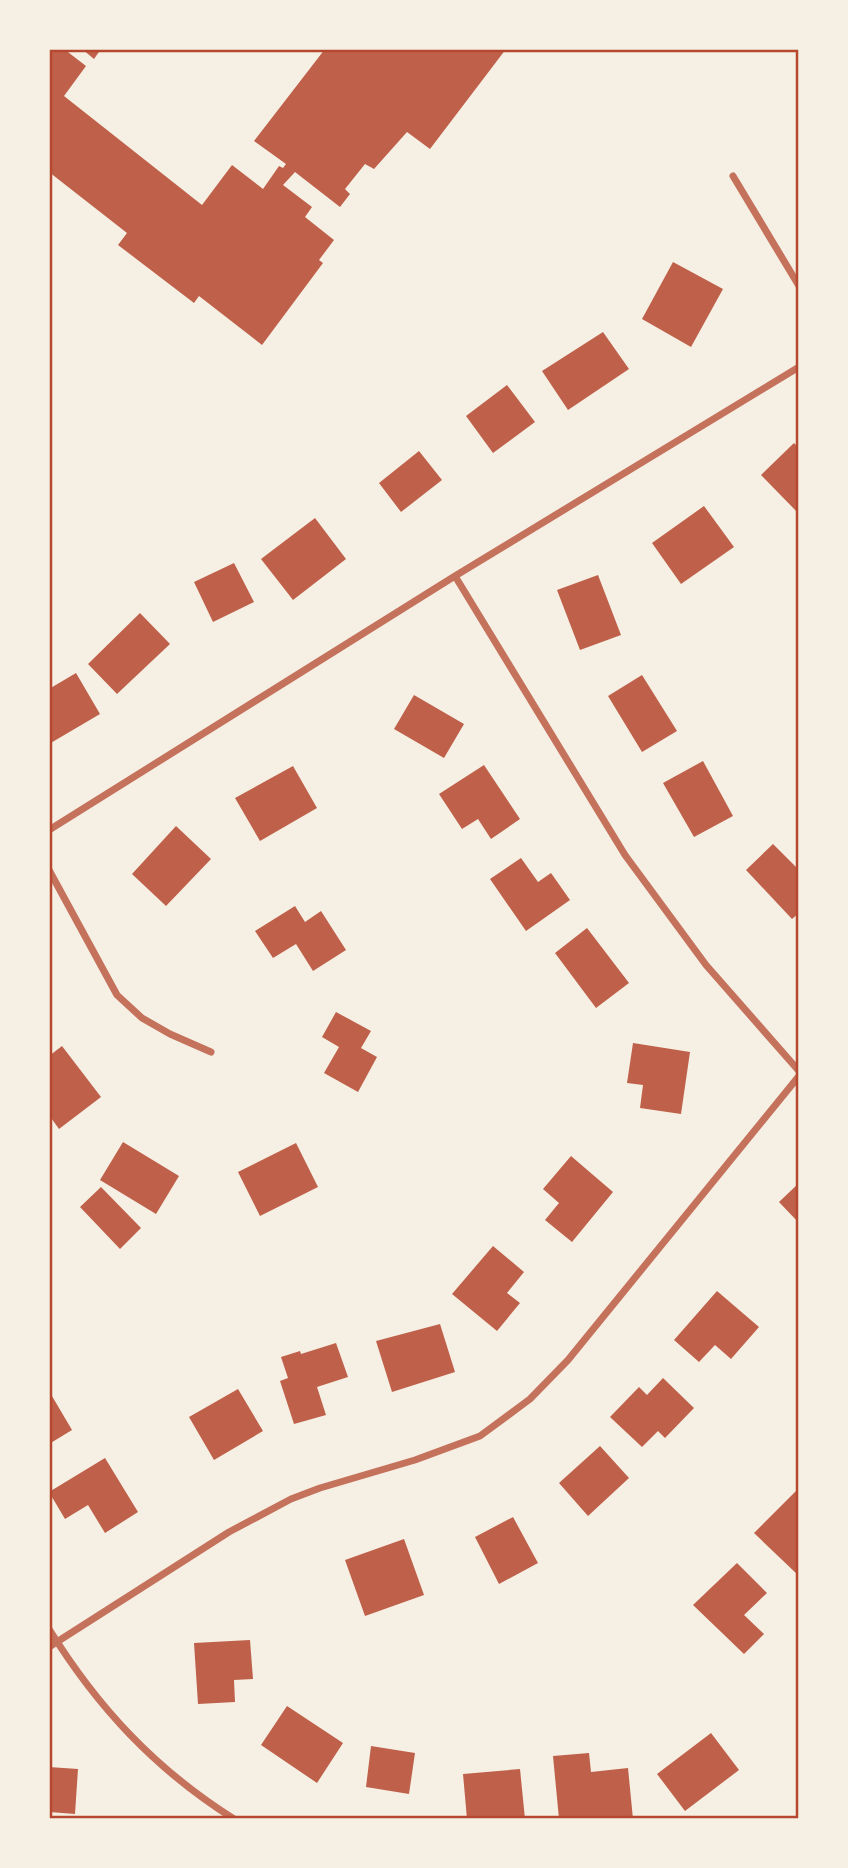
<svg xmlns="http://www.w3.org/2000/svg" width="848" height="1868" font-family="'Titillium Web',sans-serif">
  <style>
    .building { fill: #bf614a }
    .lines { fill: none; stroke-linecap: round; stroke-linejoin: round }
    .minor { stroke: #c5725c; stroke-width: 7 }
    .neatline { fill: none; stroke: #b5482f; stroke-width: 2.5 }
  </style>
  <rect width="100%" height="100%" fill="#f6efe4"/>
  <path class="building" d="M49 49H64L86 66 64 96 202 205 232 165 263 189 279 166 283 168 286 164 254 141 325 49H506L430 149 407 132 374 169 365 164 345 189 350 194 340 207 295 172 283 185 312 207 305 217 334 240 319 260 323 263 262 345 199 296 194 303 118 245 127 233 49 172Z
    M82 49H101L94 59Z
    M673 262 723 289 691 347 642 319Z
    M603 332 629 369 568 410 542 371Z
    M507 385 535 422 493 453 466 416Z
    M794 443 799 448V514L761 475Z
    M419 451 442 480 401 512 379 483Z
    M704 506 734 547 681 584 652 543Z
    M315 518 346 559 293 600 261 559Z
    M234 563 254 602 213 622 194 582Z
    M598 575 621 635 580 650 557 590Z
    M140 613 170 644 117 694 88 664Z
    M76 673 100 714 49 744V689Z
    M642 675 677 731 642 752 608 696Z
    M414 695 464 724 444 758 394 729Z
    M703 761 733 816 694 837 663 783Z
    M484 765 520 819 491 839 478 819 462 829 439 794Z
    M293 766 317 808 260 841 235 798Z
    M176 826 211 859 166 906 132 874Z
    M773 844 799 870V913L792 919 746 870Z
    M521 858 538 882 551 873 570 900 526 931 490 879Z
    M295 906 305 922 321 911 346 950 313 971 296 944 273 958 255 931Z
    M587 928 629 983 596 1008 555 953Z
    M336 1012 371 1031 361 1048 377 1057 358 1092 324 1073 339 1047 322 1037Z
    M633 1043 690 1052 681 1114 640 1108 643 1085 627 1083Z
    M62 1046 101 1097 59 1129 49 1115V1056Z
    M123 1142 179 1176 156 1214 100 1180Z
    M296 1143 318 1187 260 1216 238 1172Z
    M571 1156 613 1192 572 1242 545 1220 559 1203 543 1189Z
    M799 1183V1223L779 1202Z
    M101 1187 141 1228 120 1249 80 1207Z
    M493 1246 524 1272 507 1293 520 1303 497 1331 452 1294Z
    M717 1291 759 1327 731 1359 715 1345 699 1362 674 1340Z
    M440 1324 455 1372 392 1392 376 1341Z
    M336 1343 348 1377 317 1387 326 1415 294 1424 280 1381 288 1378 281 1357 300 1351 301 1354Z
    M663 1378 694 1408 665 1438 658 1431 642 1447 610 1417 639 1387 647 1395Z
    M238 1389 263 1431 214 1460 189 1417Z
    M49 1391 72 1430 49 1444Z
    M600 1446 629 1478 588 1516 559 1483Z
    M105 1458 138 1512 105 1533 88 1505 65 1519 49 1492Z
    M798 1489 799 1490V1576L754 1533Z
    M513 1517 538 1563 499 1584 475 1537Z
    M404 1539 424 1595 365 1616 345 1560Z
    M737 1563 767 1593 744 1615 764 1634 744 1654 693 1605Z
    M250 1640 253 1679 234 1680 235 1702 198 1704 194 1643Z
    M287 1706 343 1743 317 1783 261 1745Z
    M711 1733 739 1770 685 1811 657 1774Z
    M371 1746 415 1753 409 1794 366 1787Z
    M589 1753 591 1772 628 1768 633 1819H559L553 1756Z
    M49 1767 78 1769 75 1814 49 1812Z
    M520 1769 525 1819H467L463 1774Z"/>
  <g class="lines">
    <path class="minor" d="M733 176 799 286
      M455 576 625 855 706 965 799 1071
      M49 830 455 576 799 367
      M49 870 117 995 142 1018 170 1034 211 1052
      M49 1629C98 1708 155 1769 234 1819
      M49 1647 229 1532 291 1499 320 1488 415 1460 480 1436 530 1399 568 1360 799 1076"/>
  </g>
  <rect width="848" height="1868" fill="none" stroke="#f6efe4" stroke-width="102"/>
  <rect x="51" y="51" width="746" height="1766" class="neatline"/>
</svg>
